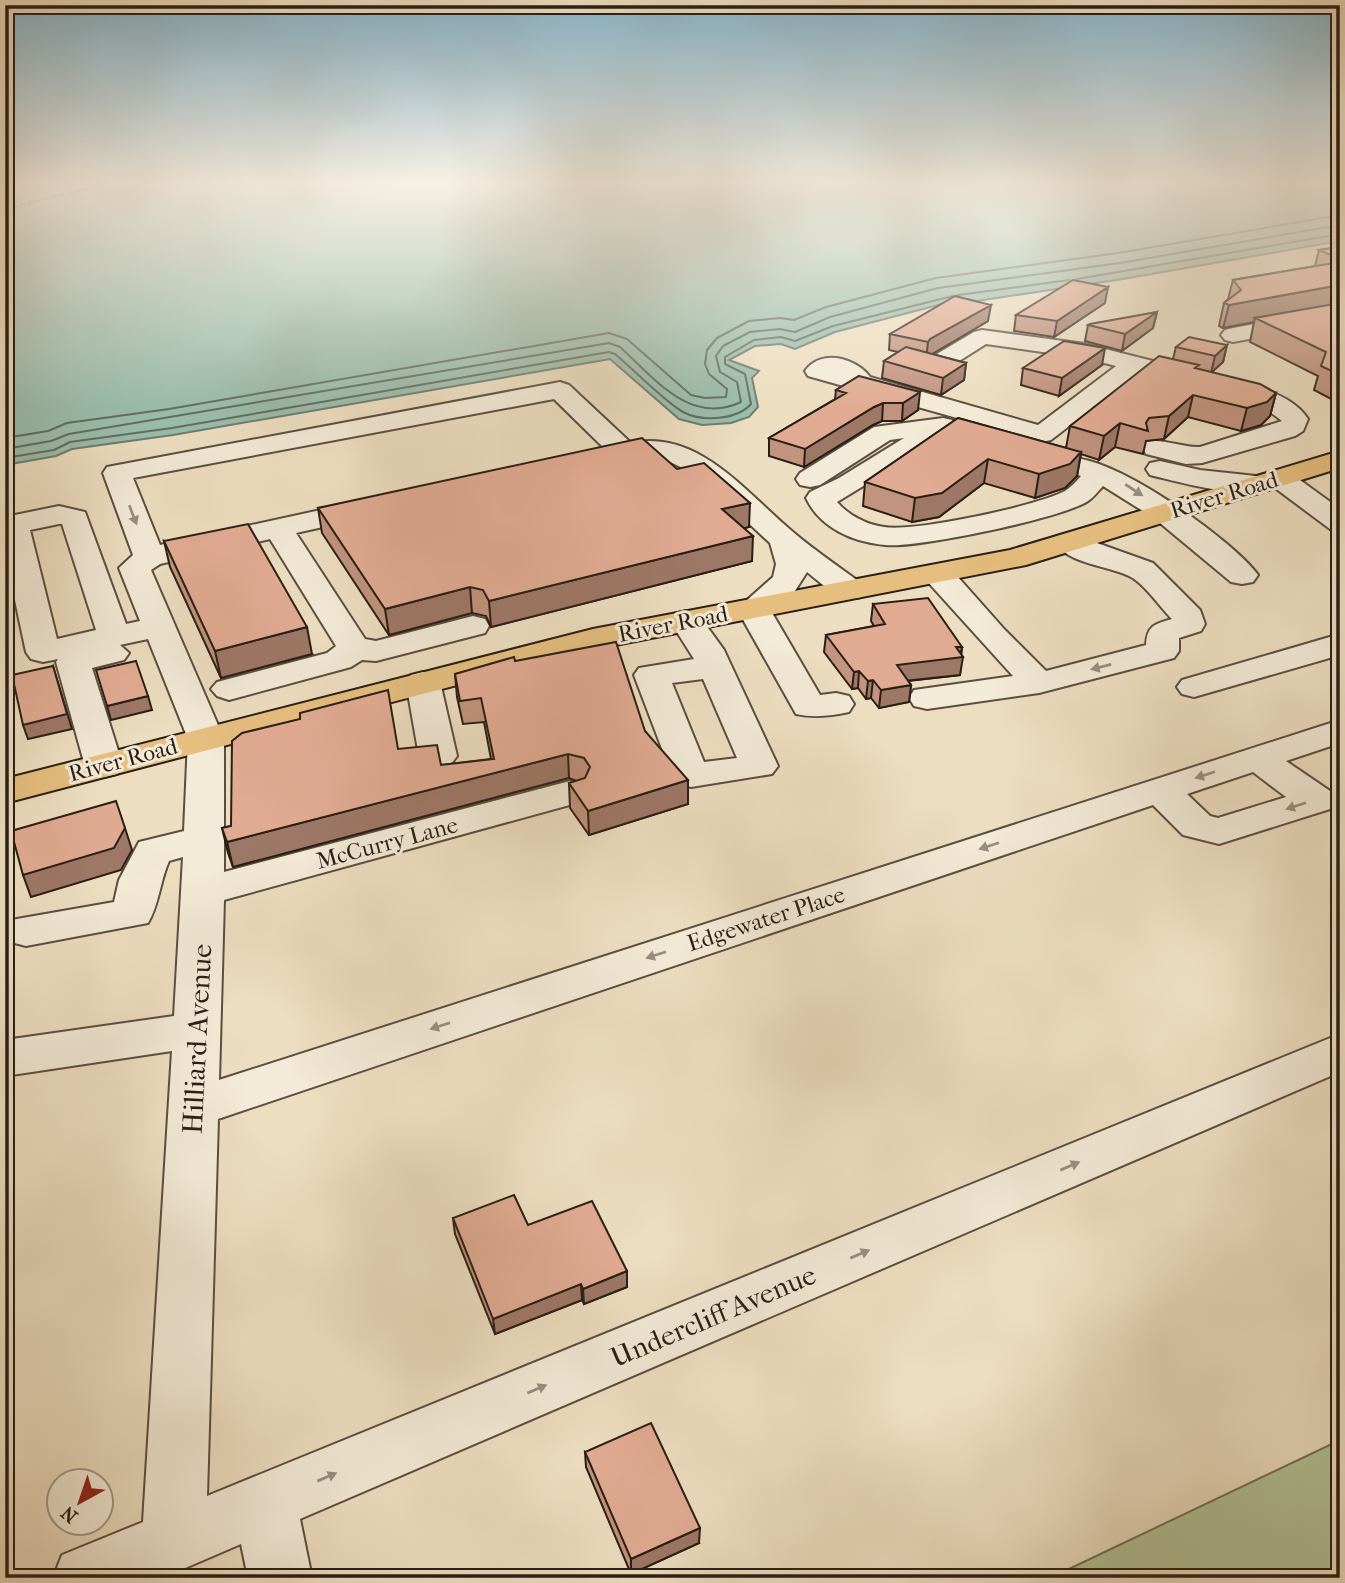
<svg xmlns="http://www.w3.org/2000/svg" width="1345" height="1583" font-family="'IM FELL French Canon',serif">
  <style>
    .green { fill: #b2c298; stroke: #6e7056; stroke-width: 2 }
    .water { fill: #9abdad; stroke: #6d7d70; stroke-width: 2 }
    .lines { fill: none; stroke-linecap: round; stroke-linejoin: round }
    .shore { stroke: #626e60; stroke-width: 2 }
    .ferry { stroke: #4b4e42; stroke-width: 2; stroke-dasharray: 4.5 3.5; stroke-linecap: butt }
    .minor-casing { stroke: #5a4e3f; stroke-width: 4 }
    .major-casing { stroke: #291e14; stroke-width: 4 }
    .minor { fill: #f3ead7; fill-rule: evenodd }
    .major { fill: #e6bf80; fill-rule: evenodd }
    .wall { fill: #c2937e; stroke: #291e14; stroke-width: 2 }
    .shaded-wall { fill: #9e7867; stroke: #291e14; stroke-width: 2 }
    .building { fill: #e1ab93; stroke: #291e14; stroke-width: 2 }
    .oneway { fill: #988e7f }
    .labels { text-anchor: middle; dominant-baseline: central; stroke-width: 6; stroke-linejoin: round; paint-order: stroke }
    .street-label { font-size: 23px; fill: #291e14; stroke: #f3ead7 }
    .near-street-label { font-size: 28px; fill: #291e14; stroke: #f3ead7 }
  </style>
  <rect width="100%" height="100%" fill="#eddec1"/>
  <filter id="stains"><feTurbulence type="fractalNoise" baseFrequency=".00286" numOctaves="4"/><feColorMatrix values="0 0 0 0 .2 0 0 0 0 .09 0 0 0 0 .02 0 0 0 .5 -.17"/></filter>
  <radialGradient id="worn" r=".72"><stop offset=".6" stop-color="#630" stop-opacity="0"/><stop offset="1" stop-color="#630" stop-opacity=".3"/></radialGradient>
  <path class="green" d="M1340 1440V1578H1050Z"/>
  <path class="water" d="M5 185H1340V241L1123 279 977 301 942 304 835 332 795 349 781 344 755 346 729 360 759 371 752 378 758 407 749 417 731 423 702 425 679 419 610 359 173 435 72 449 56 456 5 465Z"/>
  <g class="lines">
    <path class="shore" d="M1077 279 1340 234
      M958 295 1069 280
      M5 438 48 431 67 423 169 409 609 333 627 339 691 395 705 398 726 397 727 389 709 374 705 364 707 350 717 338 749 321 780 318 794 320 826 307 936 278 1118 253 1340 215
      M5 449 51 441 69 434 609 343 620 347C654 378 690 426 741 402L737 382 720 372 716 356 723 346 750 332 780 329 795 332 830 317 938 288 1120 263 1340 225
      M5 458 54 450 70 442 172 428 609 352 615 354C632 368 666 403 683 412 702 422 737 420 751 404L745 374 725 364V357L754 340 781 337 795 341 833 326 953 296"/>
    <path class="ferry" d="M5 209 102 185"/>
    <defs>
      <path id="minor" d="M1340 308V322L1233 342 1225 340 1221 335 1225 330 1233 328Z
        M982 330 1085 344 1261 388C1279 395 1297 402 1308 419L1303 431 1295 436 1202 463 1186 464 1146 454 1143 448 1146 442C1164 438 1182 448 1200 447L1282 421C1244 389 1185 384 1139 372L1051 440 1042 442 808 376 805 371C821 348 856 358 870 377L1038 425 1116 366 1085 358 986 344 948 368 939 370 930 368 927 363 930 358 974 332Z
        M560 382 569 385 631 443C699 429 746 493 793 532 814 550 838 566 861 583L866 590 861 597C838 602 824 585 807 572L793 594 771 611 820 695 836 693 849 696 854 704 849 712C831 716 814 718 796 714L737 609 773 577 776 564 770 543 697 475 666 460 648 456 605 465 595 463 591 457 595 451 605 449 554 399 133 478 160 545 371 499 381 502 386 508 381 514 296 533 365 639 376 641 473 616 485 619 489 626 485 633 376 661 362 660 351 667 229 700 217 696 211 689 217 682 327 653 336 646 270 539 160 564 151 570 224 739V872L570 781 584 785 589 793 584 801 224 900 219 1080 1340 720V743L1286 761 1330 791 1335 800 1330 809 1219 844 1183 835 1153 805 218 1119 207 1496 1340 1034V1072L300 1519 312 1578H248L241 1544 162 1578H53L62 1555 143 1522 172 1051 5 1076V1040L174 1016 183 857 169 861C160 881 159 905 148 923L26 946 11 942 5 930 11 920 114 902 119 880 139 842 184 831 188 739 148 639 120 645 129 653 124 660 92 668 123 766 117 774 104 777 91 774 85 766 56 662 58 659 43 662 31 659 26 652 5 553V517L59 506 85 512 126 624 140 621 119 568 133 555 103 473 107 467ZM59 524H62L96 630 57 639 30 530ZM1253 772 1286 797 1218 818 1210 816 1187 794Z
        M943 418 952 420 956 426 952 432 837 502C848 515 867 525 884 527 915 532 1037 506 1065 491 1071 487 1076 482 1081 476L1066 471 1062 465 1066 459C1106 449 1234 541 1258 575L1253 582 1242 584 1231 582 1154 518 1103 486C1098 491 1094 497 1088 501 1063 518 915 549 885 545 853 542 820 528 806 498L810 492 839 478 904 438 890 440 820 485 810 487 800 485 796 479 800 473 874 427Z
        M1160 461 1200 470 1265 477 1269 472 1279 470 1289 472 1340 509V532L1330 529 1271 485 1268 490C1235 498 1183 483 1150 475L1146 469 1150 463Z
        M1069 533 1153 563 1200 610 1205 624 1201 631 1179 638V651L1174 658 1039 693 927 709 914 706 909 698 914 690 1013 676 927 581 922 574 927 567 938 565 949 567 1004 629 1046 671 1146 645C1147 626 1154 624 1172 619 1159 606 1144 583 1129 576 1106 565 1069 564 1054 542L1058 536Z
        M686 611 698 614 724 650 778 766 772 774 691 787 678 783 672 775 634 675 639 668 694 659 670 621 674 614ZM703 679 737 758 704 762 672 683Z
        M1340 634V655L1194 697 1182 694 1177 687 1182 680Z
        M423 672 435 675 440 682 457 756 451 764 438 767 425 764 419 756 406 682 411 675Z"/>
      <path id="major" d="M1340 451V468L1026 565 595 649 5 803V779L593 629 1010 550Z"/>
    </defs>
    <use href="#minor" class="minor-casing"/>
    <use href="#major" class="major-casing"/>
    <use href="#minor" class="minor"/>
    <use href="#major" class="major"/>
  </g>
  <path class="wall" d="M1340 247V400L1335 401 1314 390 1318 376 1250 342 1254 322 1223 328 1219 326 1224 303 1228 299 1233 280 1315 266 1319 250Z
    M1105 303 1054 337 1014 331 1016 315Z
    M1157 312 1153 328 1122 351 1085 341 1088 325Z
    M988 321 932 354 966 363 964 380 941 395 882 378 884 361 898 352 889 350 890 334Z
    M1227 345 1223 362 1211 372 1276 393 1270 416 1261 425 1241 431 1188 417 1164 439 1146 441 1143 454 1115 447 1099 460 1081 454 1077 476 1065 488 1035 498 984 483 939 517 912 522 863 506 865 482 958 418 1066 448 1070 426 1173 359 1176 347Z
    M1102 365 1059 396 1021 385 1023 368Z
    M859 376 918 410 902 421H882L873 425 804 467 769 456V438L835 399 836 390Z
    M677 469 749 527 744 528 752 561 491 627 486 616 472 613 389 635 322 533 318 508Z
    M164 541 312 654 221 678 170 567Z
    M873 604 962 647 960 675 908 681 911 685 909 702 879 708 871 698 866 699 858 688 852 689 824 652 826 635 874 626 871 621Z
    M515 661 645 731 688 804 589 835 570 808 569 783 577 781 569 778 233 867 228 853 222 828 231 826 398 749 441 765 491 759 484 722 463 724 457 697 455 674Z
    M453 1218 528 1225 627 1271V1287L584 1304 582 1300 495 1334 455 1234Z
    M585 1452 699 1543 631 1574 586 1467Z"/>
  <path class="shaded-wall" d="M1340 285V306L1255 318 1254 322 1223 328 1229 305Z
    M1108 287 1105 303 1054 337 1057 321Z
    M991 305 988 321 929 356 926 359 928 342 930 339Z
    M1157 312 1153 328 1122 351 1125 334Z
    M1227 345 1223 362 1211 373 1215 356Z
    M1105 348 1102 365 1059 396 1062 378Z
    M966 363 964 380 941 395 943 378Z
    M1340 384V400L1335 401Z
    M920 392 918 410 902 421 903 403Z
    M1276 393 1270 416 1261 425 1241 431 1247 408Z
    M1193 395 1188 417 1164 439 1169 416Z
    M883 403 882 421 873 425 804 467 805 449 874 407Z
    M1120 423 1115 447 1099 460 1104 436Z
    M1081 452 1077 476 1065 488 1035 498 1039 474Z
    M988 459 984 483 939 517 912 522 915 498Z
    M750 503 749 527 722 534V509Z
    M753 536 752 561 491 627 489 601Z
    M470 587 472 613 389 635 385 609Z
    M307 627 312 654 221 678 215 651Z
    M956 647H962L960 657H963L960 675 895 682 897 665Z
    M53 666 72 729 28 739 23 725Z
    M859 671 858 688 852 689 854 672Z
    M873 680 871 698 866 699 868 681Z
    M911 685 909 702 879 708 881 690Z
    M148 696 152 710 111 720 107 706Z
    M568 754 569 778 233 867 227 842Z
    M688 780V804L589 835 588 811Z
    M125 828 132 850 121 870 31 897 23 875Z
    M627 1271V1287L584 1304 583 1289Z
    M581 1284 582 1300 495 1334 493 1319Z
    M700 1528 699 1543 631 1574V1559Z"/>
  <path class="building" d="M1340 247V259L1319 250Z
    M1340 262V285L1229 305 1224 303 1241 290 1233 280Z
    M1073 280 1108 287 1057 321 1016 315Z
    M955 296 991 305 930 339 928 342 890 334Z
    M1340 303V375L1321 366 1326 352 1255 318Z
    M1157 312 1125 334 1088 325 1090 324Z
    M1189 337 1227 345 1215 356 1176 347Z
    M1064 341 1105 348 1062 378 1023 368Z
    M906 347 966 363 943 378 884 361Z
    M1159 356 1199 365 1195 368 1260 384 1276 393 1267 402 1247 408 1193 395 1169 416 1149 418 1146 423 1148 431 1120 423 1104 436 1070 426Z
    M859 376 920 392 903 403H883L874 407 805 449 769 438 846 393 836 390Z
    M958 418 1081 452 1070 464 1039 474 988 459 942 493 915 498 865 482Z
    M642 438 677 469 704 463 750 503 722 509 753 536 489 601 483 590 470 587 385 609 318 508Z
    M248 524 307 627 215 651 164 541Z
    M928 598 962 647H956L963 657 897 665 911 685 881 690 873 680 868 681 859 671 854 672 826 635 885 624 873 604Z
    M616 642 645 731 688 780 588 811 569 783 585 778 590 767 584 758 568 754 227 842 222 828 231 826 232 741 242 733 300 719V713L388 690 398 749 437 745 441 765 494 759 481 698 460 701 455 674 514 657 515 661Z
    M136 661 148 696 107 706 96 670Z
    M53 666 67 714 23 725 12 675Z
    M116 801 125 828 114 848 23 875 11 831Z
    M514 1195 528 1225 592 1201 627 1271 583 1289 581 1284 493 1319 453 1218Z
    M651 1423 700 1528 631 1559 585 1452Z"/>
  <defs><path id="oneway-solid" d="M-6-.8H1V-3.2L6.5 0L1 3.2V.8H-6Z" transform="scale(1.75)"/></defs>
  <g class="oneway">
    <use href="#oneway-solid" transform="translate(1134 490) rotate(33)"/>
    <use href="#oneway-solid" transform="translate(133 515) rotate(69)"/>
    <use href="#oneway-solid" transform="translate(1101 667) rotate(166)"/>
    <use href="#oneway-solid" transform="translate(1205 775) rotate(162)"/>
    <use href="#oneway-solid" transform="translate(1296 806) rotate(162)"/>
    <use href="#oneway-solid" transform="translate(989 846) rotate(162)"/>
    <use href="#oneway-solid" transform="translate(656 955) rotate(162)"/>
    <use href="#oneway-solid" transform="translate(440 1026) rotate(162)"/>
    <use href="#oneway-solid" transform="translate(1070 1166) rotate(-23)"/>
    <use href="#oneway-solid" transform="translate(860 1254) rotate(-23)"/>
    <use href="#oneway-solid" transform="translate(537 1389) rotate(-23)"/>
    <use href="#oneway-solid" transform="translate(327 1477) rotate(-23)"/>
  </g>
  <linearGradient id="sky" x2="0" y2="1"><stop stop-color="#89b8d0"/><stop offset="0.45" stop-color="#f7f0e3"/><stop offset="1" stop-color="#f7f0e3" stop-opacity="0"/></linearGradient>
  <rect width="1345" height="407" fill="url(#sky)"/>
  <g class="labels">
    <g class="street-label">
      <text transform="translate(1224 495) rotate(-17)">River Road</text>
      <text transform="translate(673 624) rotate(-11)">River Road</text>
      <text transform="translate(123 760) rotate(-15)">River Road</text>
      <text transform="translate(387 843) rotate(-15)">McCurry Lane</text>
      <text transform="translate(766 919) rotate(-18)">Edgewater Place</text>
    </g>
    <g class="near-street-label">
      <text transform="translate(197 1039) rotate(-87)">Hilliard Avenue</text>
      <text transform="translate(713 1316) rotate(-23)">Undercliff Avenue</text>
    </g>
  </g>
  <rect width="1345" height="1583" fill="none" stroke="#eddec1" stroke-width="28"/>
  <rect x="7" y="7" width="1331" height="1569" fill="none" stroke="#291e14" stroke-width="3.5"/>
  <rect x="14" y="14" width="1317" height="1555" fill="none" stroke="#291e14" stroke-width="2"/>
  <g transform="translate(80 1502) rotate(220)"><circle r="33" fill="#f3ead7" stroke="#a29889" stroke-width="2"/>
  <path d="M0-5L12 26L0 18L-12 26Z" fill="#8f2418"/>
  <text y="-10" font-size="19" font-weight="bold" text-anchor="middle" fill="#291e14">N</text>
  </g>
  <rect width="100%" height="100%" filter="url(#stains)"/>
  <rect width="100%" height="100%" fill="url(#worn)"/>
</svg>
